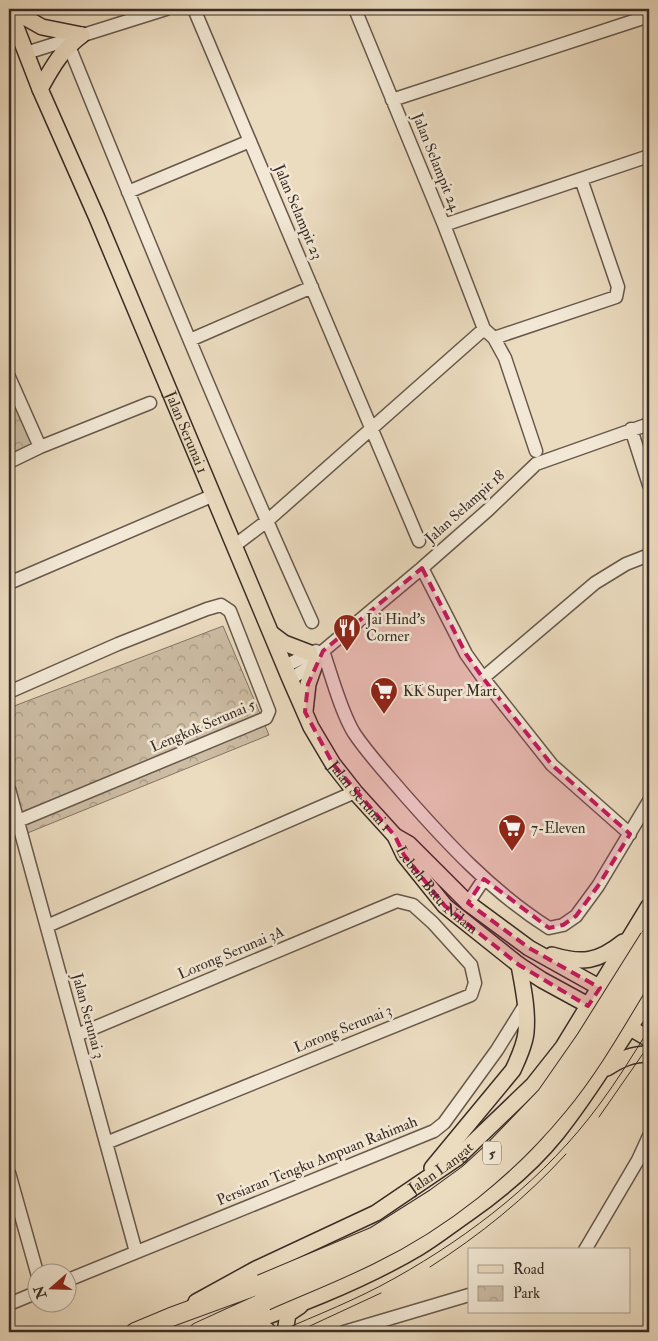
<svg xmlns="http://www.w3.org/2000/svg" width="658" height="1341" font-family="'IM FELL Double Pica',serif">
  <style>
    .park { fill: url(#park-crowns); stroke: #837466 }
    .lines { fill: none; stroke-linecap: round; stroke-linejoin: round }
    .minor-casing { stroke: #66584c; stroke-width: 15 }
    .major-casing { stroke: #392c26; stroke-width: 18 }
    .highway-casing { stroke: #392c26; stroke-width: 20 }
    .minor { stroke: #f2e8d5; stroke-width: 12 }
    .major { stroke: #ebdbbf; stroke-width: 15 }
    .highway { stroke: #ebdbbf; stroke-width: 18 }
    .tram { stroke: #392c26; stroke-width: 1 }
    .highway-bridge-casing { stroke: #392c26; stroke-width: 20; stroke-linecap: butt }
    .highway-bridge { stroke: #ebdbbf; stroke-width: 18 }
    .marked { fill: #c2185b; fill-opacity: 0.2; stroke: #c2185b; stroke-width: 4; stroke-dasharray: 10 6; stroke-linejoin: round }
    .labels { text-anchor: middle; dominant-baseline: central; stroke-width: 5; stroke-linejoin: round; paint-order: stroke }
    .shield { fill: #f2e8d5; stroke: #70645a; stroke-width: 1 }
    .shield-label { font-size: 14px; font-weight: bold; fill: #392c26 }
    .street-label { font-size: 15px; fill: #392c26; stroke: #f2e8d5 }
    .poi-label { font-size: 15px; fill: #392c26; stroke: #f2e8d5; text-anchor: start }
  </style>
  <defs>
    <pattern id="park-crowns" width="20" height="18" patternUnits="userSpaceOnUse" patternTransform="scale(1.25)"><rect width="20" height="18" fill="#cdbda5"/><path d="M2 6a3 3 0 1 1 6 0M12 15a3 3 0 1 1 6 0" fill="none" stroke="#a79a86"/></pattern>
  </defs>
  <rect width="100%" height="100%" fill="#ebdbbf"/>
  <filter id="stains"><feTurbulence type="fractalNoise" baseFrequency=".004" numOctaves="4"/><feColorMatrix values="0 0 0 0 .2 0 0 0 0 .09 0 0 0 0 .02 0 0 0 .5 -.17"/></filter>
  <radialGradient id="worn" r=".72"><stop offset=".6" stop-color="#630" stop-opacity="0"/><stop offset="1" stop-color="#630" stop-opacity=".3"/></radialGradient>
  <path class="park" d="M9 386 35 445 9 456Z
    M223 626 269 735 25 834 9 771V708Z"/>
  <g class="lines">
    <defs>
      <path id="minor" d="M194 9 419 541
        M355 9 444 225 484 329 494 338 505 358 536 451
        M69 46C147 239 226 432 312 622
        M26 53 166 9
        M392 100 649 16
        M128 192 250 141
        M444 225 649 156
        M494 338 616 297 618 287 581 179
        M190 340 312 287
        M9 377 40 447
        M631 429 649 485
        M9 462 40 447 150 403
        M234 546 267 521 484 329
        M422 568 466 654 483 678 552 765 630 834
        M9 583 214 495
        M323 651C331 674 341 712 354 733 368 754 385 772 402 792 446 842 492 892 549 928L563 925 576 916 598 886 649 801
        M285 666 316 651
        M483 678 595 583 626 564 649 555
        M290 679 315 664 323 651 422 568 488 510 536 464 649 424
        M9 692 118 644 207 609 221 605 230 611 269 711 266 718 18 821
        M9 789 136 1252
        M468 903 484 879
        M47 926 355 792
        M77 1035 397 901 413 905 433 923 471 965 475 983 471 995 106 1143
        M9 1173 38 1276
        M585 1250 638 1160 649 1136
        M68 1280 434 1131 444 1123 497 1050 525 1005
        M9 1304 38 1292
        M344 1332 469 1295"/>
      <g id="major">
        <path id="s1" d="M9 9 40 89 97 218 290 679 311 727 333 764 355 792 395 836 409 844 468 903 529 948 649 1015"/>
        <path d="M10 9 42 27 82 35"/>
        <path d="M40 89C53 66 60 52 82 35"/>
        <path d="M272 634 284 643 310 653"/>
        <path d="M305 711 308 684 315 664"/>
        <path id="s2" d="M395 836 404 855 445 906 519 965 542 980 597 1010"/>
        <path d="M552 955C582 964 598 962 623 942"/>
        <path d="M622 1023 649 1039"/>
        <path d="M607 1068C621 1059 632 1054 649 1054"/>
        <path d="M432 1168 513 1070C518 1059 525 1045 526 1032 528 1010 523 987 519 965"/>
        <path id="s3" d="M196 1302 256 1269 376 1213 457 1158 533 1085 563 1047 649 906"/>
        <path d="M245 1327C254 1326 262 1325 269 1332"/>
        <path d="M223 1332C289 1309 357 1284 418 1248 435 1238 451 1225 467 1214 500 1191 532 1164 557 1133 591 1091 618 1043 649 999"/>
        <path d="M285 1332 288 1314 300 1306"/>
      </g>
      <path id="highway" d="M135 1332 171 1317 261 1284
        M198 1332 266 1301"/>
    </defs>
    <use href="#minor" class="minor-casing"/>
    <use href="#major" class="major-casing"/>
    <use href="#highway" class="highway-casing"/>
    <use href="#minor" class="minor"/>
    <use href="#major" class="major"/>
    <use href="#highway" class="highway"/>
    <path class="tram" d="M599 1117 649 1045
      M430 1267C480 1235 526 1198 566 1154
      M278 1332C317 1315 358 1299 395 1278 472 1235 546 1177 599 1105 617 1081 633 1055 649 1029
      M297 1332 381 1293"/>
    <defs>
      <path id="highway-bridge" d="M261 1284 375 1236 435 1198 468 1174 493 1151 546 1096 585 1040 649 938
        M266 1301C300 1286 336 1272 370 1255 442 1220 507 1168 558 1106 593 1064 620 1014 649 967"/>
    </defs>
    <use href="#highway-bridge" class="highway-bridge-casing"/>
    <use href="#highway-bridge" class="highway-bridge"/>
  </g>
  <path class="marked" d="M422 568 466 654 483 678 552 765 630 834 598 886 576 916 563 925 549 928 484 879 468 903 529 948 600 988 588 1006 519 965 445 906 404 855 395 836 333 764 305 712 308 684 323 651Z"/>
  <defs>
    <symbol id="restaurant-pin" viewBox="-11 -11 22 30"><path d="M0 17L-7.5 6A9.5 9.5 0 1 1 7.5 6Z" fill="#8f2418" stroke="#f2e8d5"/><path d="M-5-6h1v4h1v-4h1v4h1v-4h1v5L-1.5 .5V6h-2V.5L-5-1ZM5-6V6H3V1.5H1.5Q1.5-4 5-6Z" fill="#fff"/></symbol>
    <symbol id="supermarket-pin" viewBox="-11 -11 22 30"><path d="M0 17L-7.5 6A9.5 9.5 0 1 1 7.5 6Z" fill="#8f2418" stroke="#f2e8d5"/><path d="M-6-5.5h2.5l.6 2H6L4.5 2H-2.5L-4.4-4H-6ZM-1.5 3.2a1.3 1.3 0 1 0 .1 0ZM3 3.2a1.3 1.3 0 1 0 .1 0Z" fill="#fff"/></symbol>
  </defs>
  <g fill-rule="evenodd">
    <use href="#restaurant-pin" x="331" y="612" width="32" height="43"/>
    <use href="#supermarket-pin" x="368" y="675" width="32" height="43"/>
    <use href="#supermarket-pin" x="496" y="812" width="32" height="43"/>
  </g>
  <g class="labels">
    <rect class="shield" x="483" y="1141.5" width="18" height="23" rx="4"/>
    <g class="shield-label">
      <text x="492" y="1153">5</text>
    </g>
    <g class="street-label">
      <text transform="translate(436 162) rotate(68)">Jalan Selampit 24</text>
      <text transform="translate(298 212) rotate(67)">Jalan Selampit 23</text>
      <text stroke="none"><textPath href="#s1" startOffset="459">Jalan Serunai 1</textPath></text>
      <text transform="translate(465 507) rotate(-42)">Jalan Selampit 18</text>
      <text transform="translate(203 726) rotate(-23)">Lengkok Serunai 5</text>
      <text stroke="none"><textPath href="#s1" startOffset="864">Jalan Serunai 1</textPath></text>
      <text stroke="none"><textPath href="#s2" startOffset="69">Lebuh Batu Nilam</textPath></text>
      <text transform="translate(231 953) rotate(-23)">Lorong Serunai 3A</text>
      <text transform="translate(88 1016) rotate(75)">Jalan Serunai 3</text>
      <text transform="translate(343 1029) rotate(-22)">Lorong Serunai 3</text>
      <text transform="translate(317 1161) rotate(-22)">Persiaran Tengku Ampuan Rahimah</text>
      <text stroke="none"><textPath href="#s3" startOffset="280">Jalan Langat</textPath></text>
    </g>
    <g class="poi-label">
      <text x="366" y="619">Jai Hind's<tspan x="366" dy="17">Corner</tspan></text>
      <text x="403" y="691">KK Super Mart</text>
      <text x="531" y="828">7-Eleven</text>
    </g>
  </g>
  <rect width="658" height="1341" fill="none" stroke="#ebdbbf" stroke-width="30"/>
  <rect x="10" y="10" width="638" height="1321" fill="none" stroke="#392c26" stroke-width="2.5"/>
  <rect x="15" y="15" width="628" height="1311" fill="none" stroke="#392c26"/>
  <rect x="468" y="1248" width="162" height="65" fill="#f2e8d5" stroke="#a89d8f"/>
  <rect x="478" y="1265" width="25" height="8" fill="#ebdbbf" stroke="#a89d8f"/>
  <text x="513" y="1274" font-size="15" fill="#392c26">Road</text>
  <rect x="478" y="1286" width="25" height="15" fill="url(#park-crowns)" stroke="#a89d8f"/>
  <text x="513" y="1298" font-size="15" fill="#392c26">Park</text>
  <g transform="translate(52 1288) rotate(250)"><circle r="24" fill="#f2e8d5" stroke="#a89d8f"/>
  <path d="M0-4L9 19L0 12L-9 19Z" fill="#8f2418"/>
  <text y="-8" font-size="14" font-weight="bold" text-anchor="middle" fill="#392c26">N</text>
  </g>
  <rect width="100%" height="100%" filter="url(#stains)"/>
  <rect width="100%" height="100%" fill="url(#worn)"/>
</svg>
